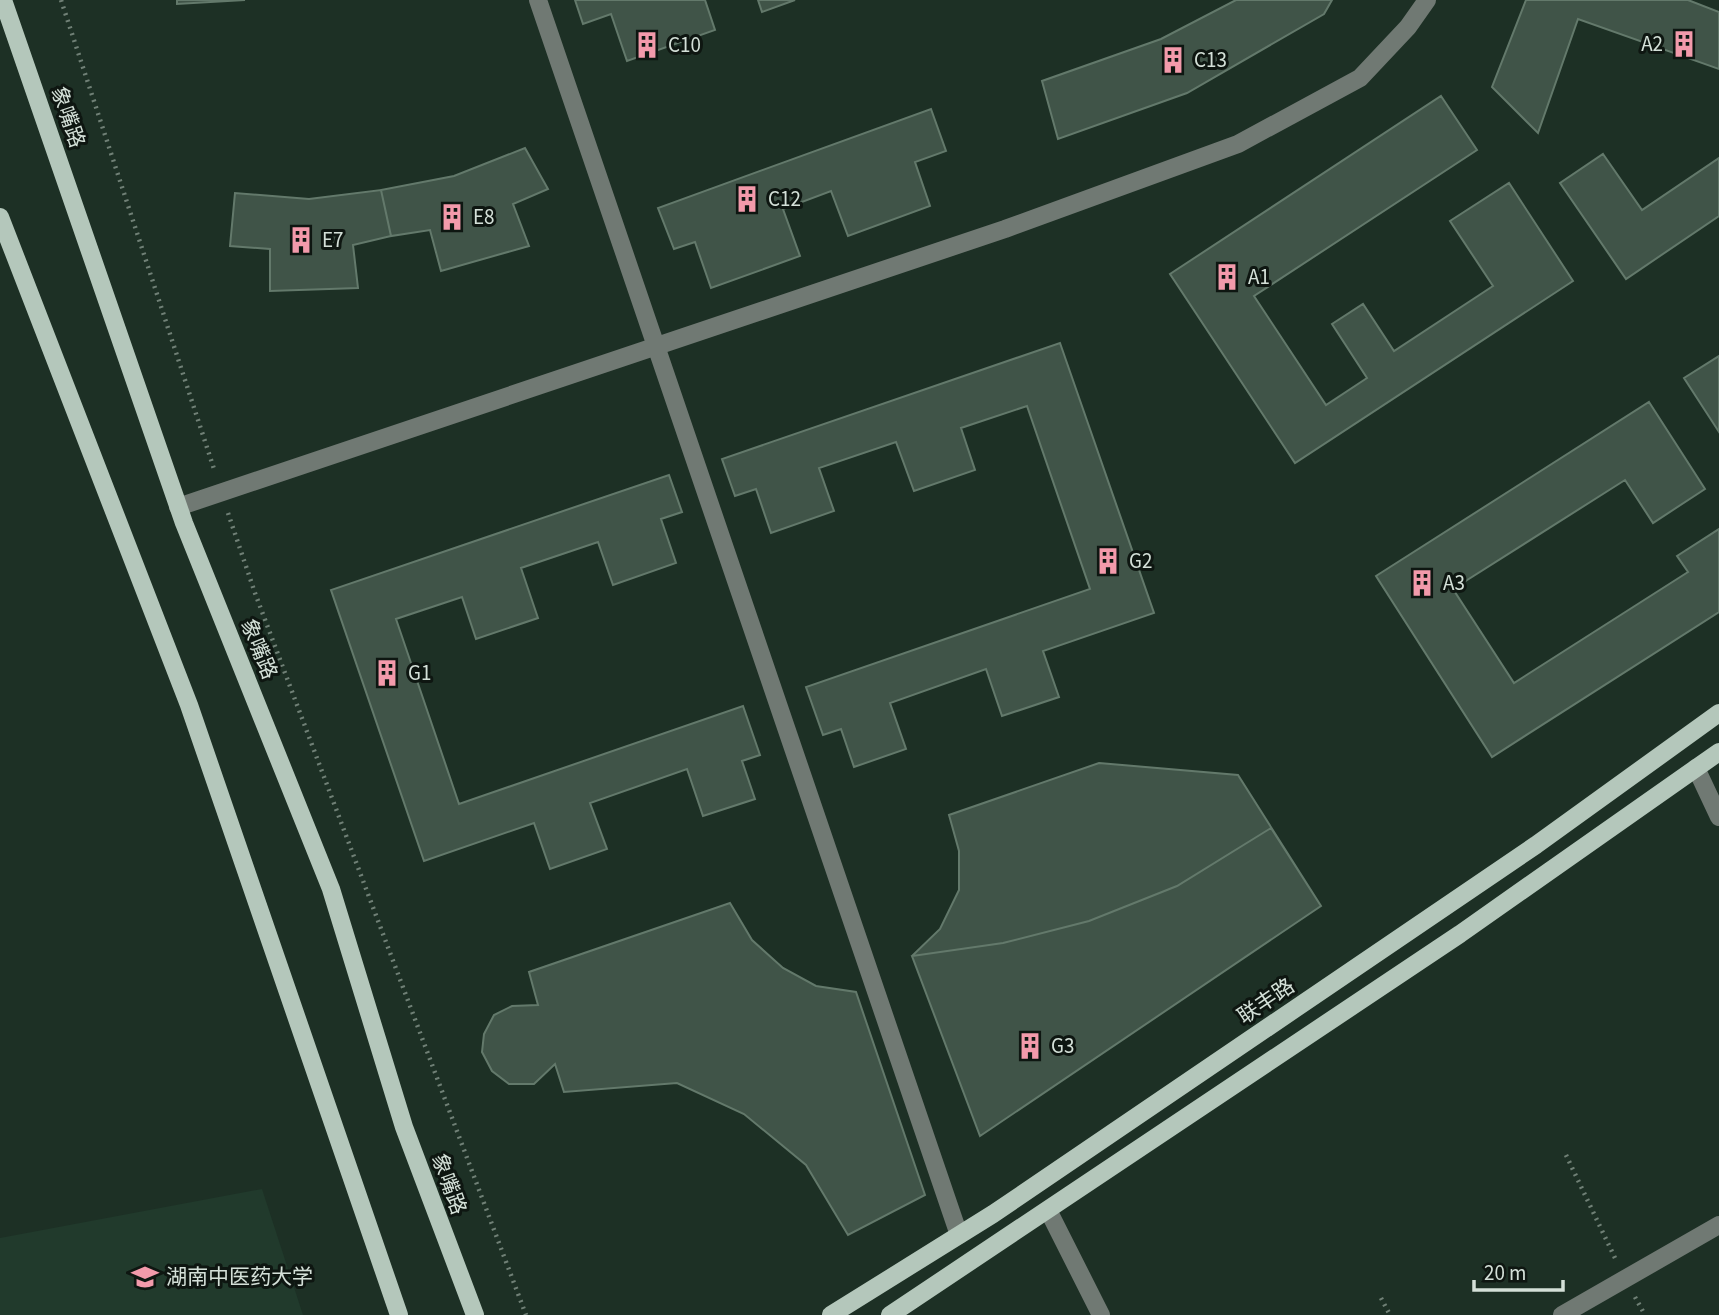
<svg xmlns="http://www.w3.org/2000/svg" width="1719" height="1315" font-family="'Source Sans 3','Noto Sans SC',sans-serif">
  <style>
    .built { fill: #213a2c }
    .building { fill: #405448; stroke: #63796b; stroke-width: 2 }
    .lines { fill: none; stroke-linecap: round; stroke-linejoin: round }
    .path { stroke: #708076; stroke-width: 4.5; stroke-dasharray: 2 5; stroke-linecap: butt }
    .minor { stroke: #707973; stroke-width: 18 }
    .major { stroke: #b4c7bb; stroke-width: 18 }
    .labels { text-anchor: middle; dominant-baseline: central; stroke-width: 6; stroke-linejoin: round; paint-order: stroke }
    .poi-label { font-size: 21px; fill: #d4e0d8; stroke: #0e1611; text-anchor: start }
    .street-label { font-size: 21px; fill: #d4e0d8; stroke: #0e1611 }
  </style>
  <rect width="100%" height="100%" fill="#1d3025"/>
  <path class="built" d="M262 1189 303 1315H0V1238Z"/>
  <path class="building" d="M177 0H245L177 4Z
    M575 0H705L715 30 627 61 611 14 583 24Z
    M758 0H795L762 12Z
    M1236 0H1332L1324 14 1187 93 1058 139 1042 81 1161 39Z
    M1526 0H1688L1719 12V69L1578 19 1538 133 1492 87Z
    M1441 96 1477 150 1254 296 1326 405 1367 378 1332 324 1363 304 1394 351 1493 286 1450 221 1509 183 1573 281 1295 463 1170 274Z
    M931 109 946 151 915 162 930 206 848 236 831 191 783 209 800 256 711 288 695 242 674 249 658 208Z
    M525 148 548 189 513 204 529 246 441 271 430 230 391 236 381 190 454 176Z
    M1603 154 1642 210 1719 158V216L1626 279 1560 183Z
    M381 190 391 236 353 245 358 288 270 291V249L230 246 235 193 309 199Z
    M1060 343 1154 613 1043 651 1059 697 1002 716 986 669 890 703 906 749 854 767 841 729 823 735 806 687 1090 589 1027 406 961 428 975 470 914 491 896 442 819 468 834 511 771 533 756 489 735 496 722 459Z
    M1719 356V432L1684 378Z
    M1649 402 1705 489 1653 523 1625 480 1453 589 1514 683 1688 572 1677 556 1719 529V612L1492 757 1376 576Z
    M669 475 682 512 661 519 676 563 613 585 598 542 521 568 538 618 476 639 462 597 396 619 459 804 743 706 760 755 742 761 755 799 703 816 687 769 590 803 607 849 550 869 534 823 424 861 331 590Z
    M1099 763 1238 775 1321 906 980 1136 912 956 940 929 959 890V851L949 815Z
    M1271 828 1321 906 980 1136 912 956 1003 943 1089 921 1177 886Z
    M730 903 752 940 783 968 816 986 856 992 925 1195 848 1235 806 1165 744 1114 677 1083 564 1092 555 1064 534 1084H509L492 1071 482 1052 484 1034 494 1015 512 1006 538 1005 529 972Z"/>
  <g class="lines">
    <path class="path" d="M61 0 215 472
      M228 513 255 593 526 1315
      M1566 1155 1615 1258
      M1635 1297 1645 1315
      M1381 1298 1390 1315"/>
    <path class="minor" d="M538 0 959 1235
      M178 507 1005 229 1238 144 1360 78 1408 27 1427 0
      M1696 768 1719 817
      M1048 1210 1101 1315
      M1562 1315 1719 1225"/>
    <path class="major" d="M3 0 184 523 331 889 404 1127 475 1315
      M0 217 189 705 399 1315
      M831 1315 993 1214 1536 845 1719 713
      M890 1315 1460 934 1719 752"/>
  </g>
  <defs>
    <symbol id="building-bare" viewBox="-9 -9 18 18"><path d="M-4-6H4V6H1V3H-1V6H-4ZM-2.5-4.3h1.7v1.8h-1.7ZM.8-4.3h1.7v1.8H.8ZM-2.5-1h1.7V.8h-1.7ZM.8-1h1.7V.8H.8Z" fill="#f39aab" stroke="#0e1611" stroke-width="2.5" paint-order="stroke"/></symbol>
    <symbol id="university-bare" viewBox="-9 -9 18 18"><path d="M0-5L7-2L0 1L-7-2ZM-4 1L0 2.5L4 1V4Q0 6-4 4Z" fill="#f39aab" stroke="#0e1611" stroke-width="2.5" paint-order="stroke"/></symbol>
  </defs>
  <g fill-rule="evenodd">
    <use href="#building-bare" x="1665" y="25" width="38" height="38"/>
    <use href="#building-bare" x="628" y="26" width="38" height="38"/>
    <use href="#building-bare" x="1154" y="41" width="38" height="38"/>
    <use href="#building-bare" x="728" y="180" width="38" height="38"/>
    <use href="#building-bare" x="433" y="198" width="38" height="38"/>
    <use href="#building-bare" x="282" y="221" width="38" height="38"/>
    <use href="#building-bare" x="1208" y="258" width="38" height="38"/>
    <use href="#building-bare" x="1089" y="542" width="38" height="38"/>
    <use href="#building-bare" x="1403" y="564" width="38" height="38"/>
    <use href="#building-bare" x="368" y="654" width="38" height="38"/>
    <use href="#building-bare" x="1011" y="1027" width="38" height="38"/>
    <use href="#university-bare" x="126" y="1258" width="38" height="38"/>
  </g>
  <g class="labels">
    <g class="poi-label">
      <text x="1663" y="44" text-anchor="end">A2</text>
      <text x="668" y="45">C10</text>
      <text x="1194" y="60">C13</text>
      <text x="768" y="199">C12</text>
      <text x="473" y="217">E8</text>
      <text x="322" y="240">E7</text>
      <text x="1248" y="277">A1</text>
      <text x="1129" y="561">G2</text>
      <text x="1443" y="583">A3</text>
      <text x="408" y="673">G1</text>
      <text x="1051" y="1046">G3</text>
      <text x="166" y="1277">湖南中医药大学</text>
    </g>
    <g class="street-label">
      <text transform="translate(68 117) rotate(71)">象嘴路</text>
      <text transform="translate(259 649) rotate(68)">象嘴路</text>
      <text transform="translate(1266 1001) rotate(-34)">联丰路</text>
      <text transform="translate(449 1184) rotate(70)">象嘴路</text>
    </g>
  </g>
  <path d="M1474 1280v10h89v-10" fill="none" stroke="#d4e0d8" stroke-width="3.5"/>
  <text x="1484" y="1280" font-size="21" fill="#d4e0d8" stroke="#0e1611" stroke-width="5" paint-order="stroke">20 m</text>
</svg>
